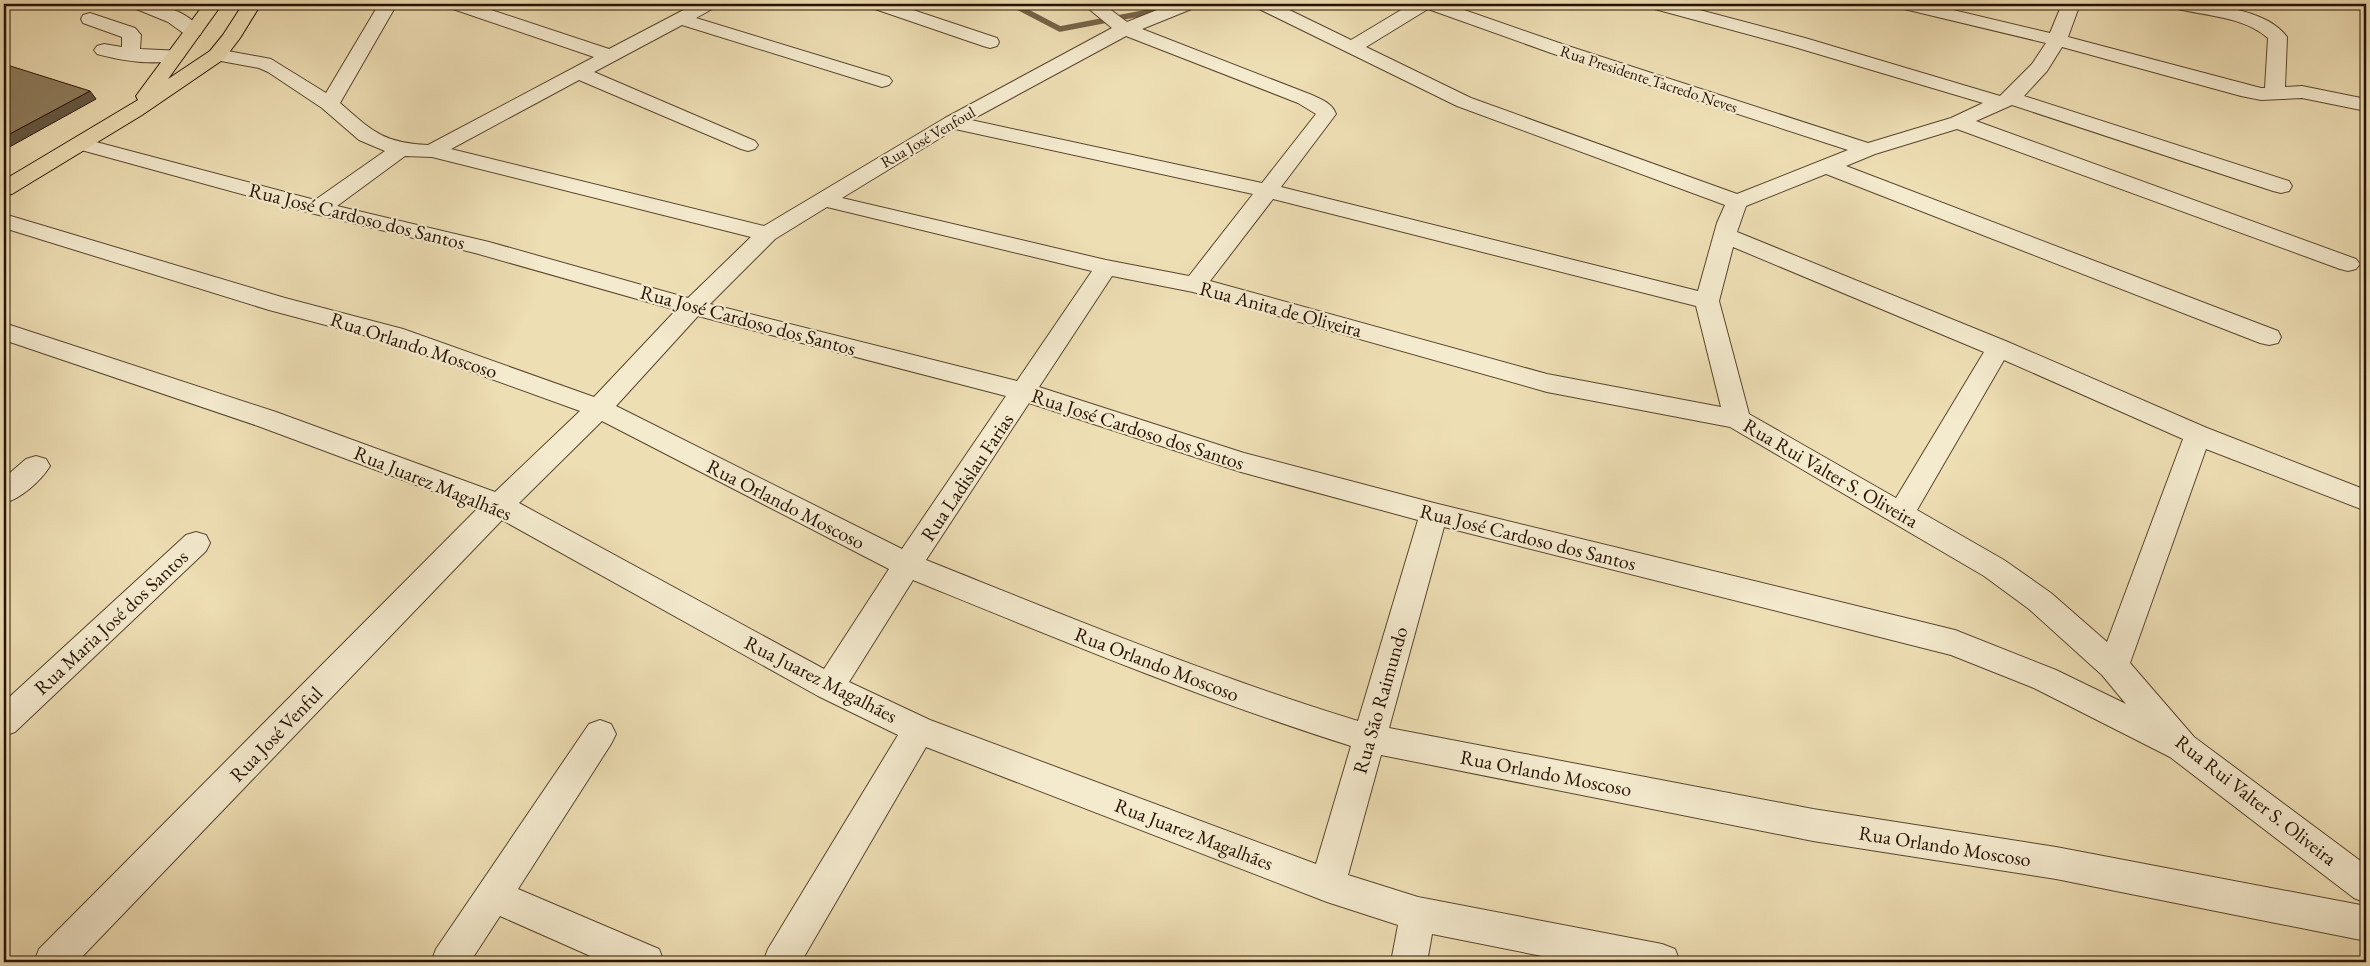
<svg xmlns="http://www.w3.org/2000/svg" width="2370" height="966" font-family="'EB Garamond',serif">
  <style>
    .lines { fill: none; stroke-linecap: round; stroke-linejoin: round }
    .stream { stroke: #766348; stroke-width: 5.5 }
    .minor-casing { stroke: #59452e; stroke-width: 2 }
    .major-casing { stroke: #271201; stroke-width: 2 }
    .minor { fill: #f4eace; fill-rule: evenodd }
    .major { fill: #eedeb4; fill-rule: evenodd }
    .shaded-wall { fill: #635742; stroke: #271201 }
    .building { fill: #8e7c5e; stroke: #271201 }
    .labels { text-anchor: middle; dominant-baseline: central; stroke-width: 4.5; stroke-linejoin: round; paint-order: stroke }
    .far-street-label { font-size: 16px; fill: #271201; stroke: #f4eace }
    .street-label { font-size: 20px; fill: #271201; stroke: #f4eace }
  </style>
  <rect width="100%" height="100%" fill="#eedeb4"/>
  <filter id="stains"><feTurbulence type="fractalNoise" baseFrequency=".004" numOctaves="4"/><feColorMatrix values="0 0 0 0 .2 0 0 0 0 .09 0 0 0 0 .02 0 0 0 .5 -.17"/></filter>
  <radialGradient id="worn" r=".72"><stop offset=".6" stop-color="#630" stop-opacity="0"/><stop offset="1" stop-color="#630" stop-opacity=".3"/></radialGradient>
  <g class="lines">
    <path class="stream" d="M1012 4 1060 29 1165 9"/>
    <defs>
      <path id="minor" d="M131 4C155 2 187 9 202 31L200 35H186L168 22 134 8Z
        M379 4H397L340 103C372 131 383 143 428 145L594 57 450 8 447 4H473L609 49 695 4H717L714 8 696 18 889 77 892 81 889 85 882 87 682 25 594 72 755 141 758 145 755 149 748 151 741 149 579 80 451 149 764 226 945 118 1112 28 1083 4H1103L1127 22 1172 4H1197L1194 8 1142 29 1312 95C1322 100 1332 103 1336 114L1281 187 1698 291 1717 223 1725 205 1457 106 1257 8 1254 4H1277L1351 40 1411 4H1447L1565 45 1868 143 1951 118 1983 103 1791 46 1651 8 1648 4H1677L1805 38 2000 96 2032 64 2046 43 1900 8 1897 4H1928L2050 33 2062 4H2080L2068 37 2261 88H2265L2268 38C2243 16 2205 16 2174 8L2171 4C2203 2 2267 8 2287 37L2285 87 2302 86 2366 99V111L2302 98 2261 100 2241 96 2062 47 2047 71 2024 96 2289 181 2292 186 2289 191 2281 193 2273 191 2012 105 1976 121 2356 259 2360 264 2356 269 2348 271 2340 269 1957 129 1875 154 1846 166 2278 331 2281 337 2278 343 2269 345 2260 343 1826 174 1746 206 1737 232 2008 342 2207 428 2366 490V511L2206 449 2130 663 2194 737 2366 865V903L2354 898 2170 757 2034 688 1951 655 1444 527 1389 728 1813 809 2056 847 2366 906V941L2056 879 1813 841 1381 755 1348 875 1418 897 1662 944 1675 949 1680 962H1572L1432 934 1427 962H1391L1398 925 1327 902 926 747 801 962H763L768 949 898 735 818 696 502 520 77 962H34L39 949 478 508 258 426 4 340V323L276 412 495 492 580 411 386 341 269 310 4 228V214L285 298 403 329 594 397 676 310 475 253 311 213 74 148 71 144 74 140 81 138 315 200 385 151 359 140 322 108 268 72 259 68 210 59 207 55 210 51 217 49 271 59 326 93ZM1428 9 1551 53 1848 150 1737 194 1471 98 1366 47ZM1126 36 1298 103 1316 114 1262 183 971 120ZM955 129 1253 194 1189 276 1106 260 842 198ZM405 156 432 157 751 237 688 298 489 242 337 206ZM1273 199 1696 306 1721 407 1547 374 1210 281ZM827 207 1092 271 1017 381 710 304 775 239ZM1733 247 1984 352 1896 498 1749 414 1719 301ZM1112 276 1193 292 1547 392 1730 427 1984 576 2029 609 2102 675 2126 704 2056 670 1955 630 1434 503 1244 453 1039 387ZM698 316 1006 396 902 549 616 406ZM2004 360 2183 439 2107 642 2051 593 2004 560 1917 510ZM1029 403 1241 472 1418 520 1358 721C1211 676 1069 617 926 560ZM602 421 889 569 824 669 519 503ZM913 580C1058 639 1202 699 1351 746L1316 864 930 720 849 682Z
        M869 4H895L997 38 999 42 997 46 990 48 983 46 872 8Z
        M90 13 135 28 141 35 140 49 182 51 185 55 182 59C155 66 123 61 97 54L94 50 97 46 104 44 122 47V37L83 23 81 19 83 15Z
        M36 456 46 459 50 466C41 481 20 499 4 503V478L26 459Z
        M196 532 206 535 210 543 206 551 15 732 4 736V702L186 535Z
        M600 720 611 724 616 734 611 744 518 889 659 949 664 962H604L500 916 470 962H431L436 949 589 724Z"/>
      <path id="major" d="M204 4H222L168 79 210 51 223 35 243 4H261L240 38 224 59 142 115 12 194 4 195V180L138 100 136 96Z"/>
    </defs>
    <use href="#minor" class="minor-casing"/>
    <use href="#major" class="major-casing"/>
    <use href="#minor" class="minor"/>
    <use href="#major" class="major"/>
  </g>
  <path class="shaded-wall" d="M90 91 96 99 4 150V137Z"/>
  <path class="building" d="M4 64 90 91 4 137Z"/>
  <g class="labels">
    <g class="far-street-label">
      <text transform="translate(1649 79) rotate(18)">Rua Presidente Tacredo Neves</text>
      <text transform="translate(928 137) rotate(-30)">Rua José Venfoul</text>
    </g>
    <g class="street-label">
      <text transform="translate(357 216) rotate(14)">Rua José Cardoso dos Santos</text>
      <text transform="translate(1281 309) rotate(15)">Rua Anita de Oliveira</text>
      <text transform="translate(748 320) rotate(15)">Rua José Cardoso dos Santos</text>
      <text transform="translate(414 345) rotate(18)">Rua Orlando Moscoso</text>
      <text transform="translate(1138 429) rotate(18)">Rua José Cardoso dos Santos</text>
      <text transform="translate(1831 473) rotate(30)">Rua Rui Valter S. Oliveira</text>
      <text transform="translate(967 477) rotate(-56)">Rua Ladislau Farias</text>
      <text transform="translate(433 483) rotate(22)">Rua Juarez Magalhães</text>
      <text transform="translate(786 504) rotate(27)">Rua Orlando Moscoso</text>
      <text transform="translate(1528 537) rotate(14)">Rua José Cardoso dos Santos</text>
      <text transform="translate(111 622) rotate(-43)">Rua Maria José dos Santos</text>
      <text transform="translate(1157 664) rotate(21)">Rua Orlando Moscoso</text>
      <text transform="translate(821 679) rotate(27)">Rua Juarez Magalhães</text>
      <text transform="translate(1380 700) rotate(-74)">Rua São Raimundo</text>
      <text transform="translate(276 734) rotate(-46)">Rua José Venful</text>
      <text transform="translate(1546 773) rotate(11)">Rua Orlando Moscoso</text>
      <text transform="translate(2256 800) rotate(38)">Rua Rui Valter S. Oliveira</text>
      <text transform="translate(1194 834) rotate(21)">Rua Juarez Magalhães</text>
      <text transform="translate(1945 846) rotate(9)">Rua Orlando Moscoso</text>
    </g>
  </g>
  <rect width="2370" height="966" fill="none" stroke="#eedeb4" stroke-width="20"/>
  <rect x="5" y="5" width="2360" height="956" fill="none" stroke="#271201" stroke-width="2.5"/>
  <rect x="10" y="10" width="2350" height="946" fill="none" stroke="#271201"/>
  <rect width="100%" height="100%" filter="url(#stains)"/>
  <rect width="100%" height="100%" fill="url(#worn)"/>
</svg>
